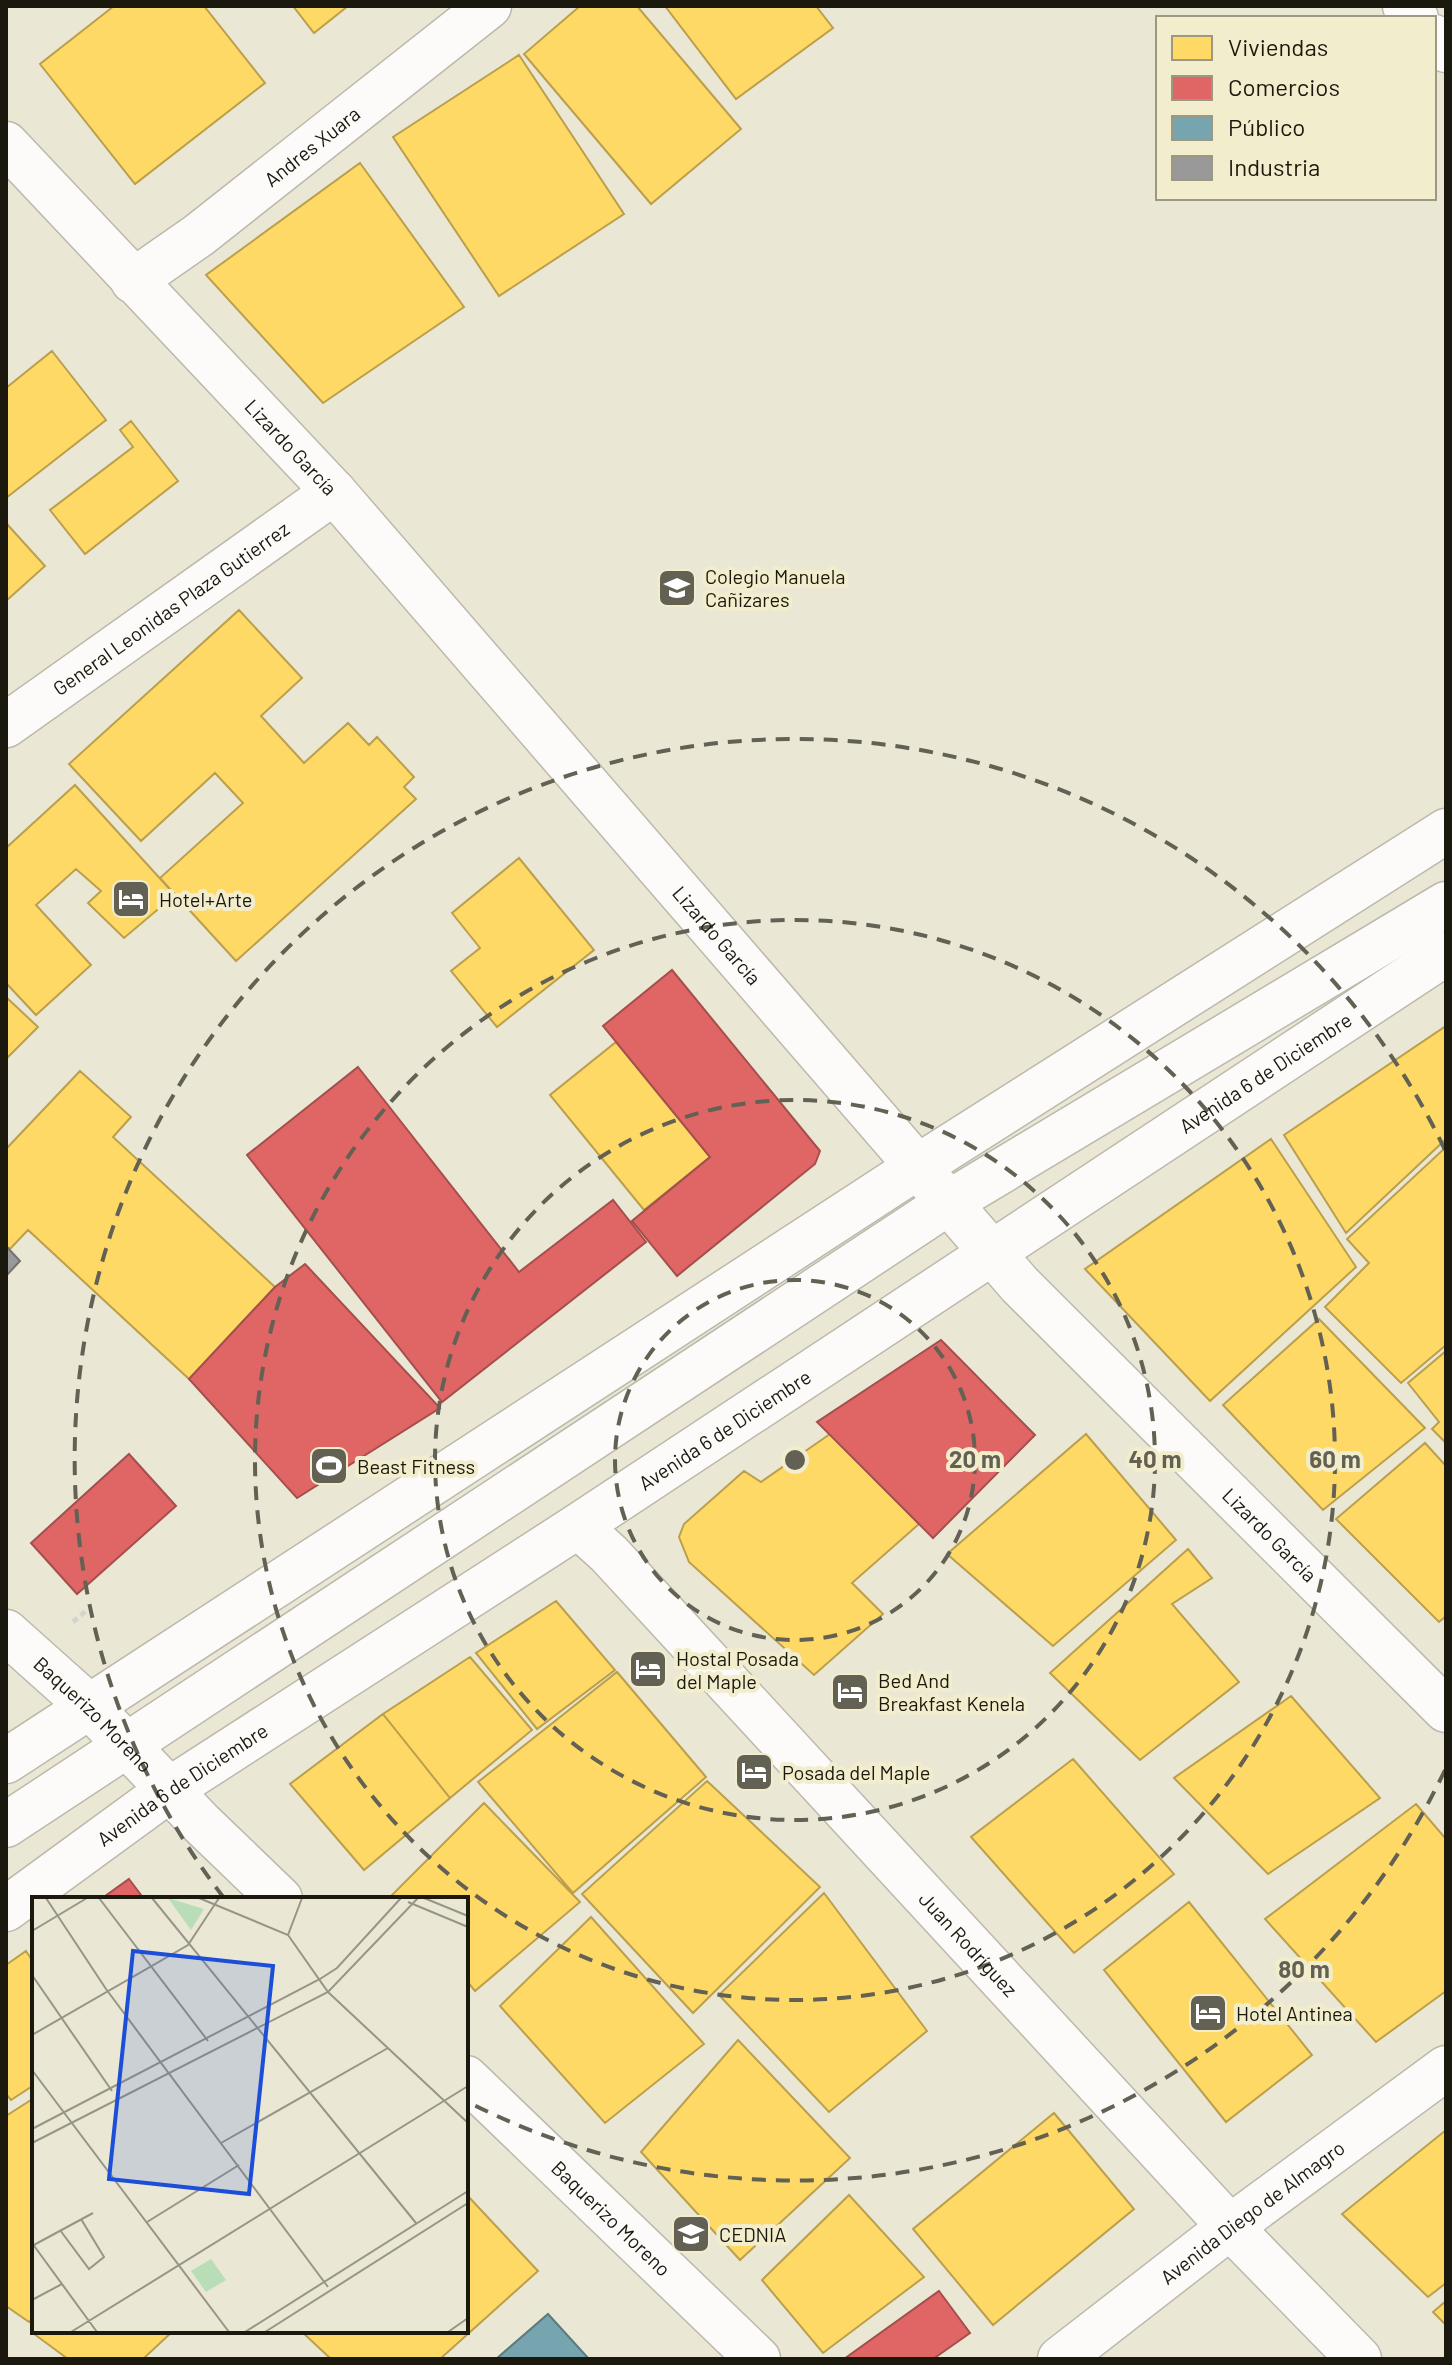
<svg xmlns="http://www.w3.org/2000/svg" width="1452" height="2365" font-family="Barlow,sans-serif">
  <style>
    .homes { fill: #ffd966; stroke: #bb9f4c; stroke-width: 2 }
    .shops { fill: #e06666; stroke: #a54f4c; stroke-width: 2 }
    .public { fill: #76a5af; stroke: #5b7b7f; stroke-width: 2 }
    .industry { fill: #999; stroke: #73736f; stroke-width: 2 }
    .lines { fill: none; stroke-linecap: round; stroke-linejoin: round }
    .minor-casing { stroke: #bcb9ac; stroke-width: 47 }
    .major-casing { stroke: #bcb9ac; stroke-width: 47 }
    .path { stroke: #d5d4cf; stroke-width: 5; stroke-dasharray: 6 4; stroke-linecap: butt }
    .minor { stroke: #fcfbf9; stroke-width: 44 }
    .major { stroke: #fcfbf9; stroke-width: 44 }
    .ring { fill: none; stroke: #636154; stroke-width: 4; stroke-dasharray: 14 10 }
    .labels { text-anchor: middle; dominant-baseline: central; stroke-width: 8; stroke-linejoin: round; paint-order: stroke }
    .street-label { font-size: 20px; fill: #1b190e; stroke: #f2edcd }
    .poi-label { font-size: 20px; fill: #1b190e; stroke: #f2edcd; text-anchor: start }
    .inset-road { fill: none; stroke: #979585; stroke-width: 2 }
    .view { fill: #1d4ed8; fill-opacity: 0.15; stroke: #1d4ed8; stroke-width: 4 }
    .inset-edge { fill: none; stroke: #1b190e; stroke-width: 4 }
    .centre { fill: #636154; stroke: #f2edcd; stroke-width: 4 }
    .ring-label { font-size: 24px; text-anchor: middle; font-weight: bold; fill: #636154; stroke: #f2edcd; stroke-width: 8; stroke-linejoin: round; paint-order: stroke }
  </style>
  <rect width="100%" height="100%" fill="#eae7d5"/>
  <path class="homes" d="M114 6H204L265 83 135 184 40 64Z
    M293 6H348L314 33Z
    M580 6H637L741 129 651 204 524 54Z
    M665 6H816L833 28 736 99Z
    M519 55 624 214 499 296 393 137Z
    M360 163 464 307 323 403 206 275Z
    M52 351 106 420 6 498V388Z
    M131 421 178 481 85 554 50 510 133 447 120 430Z
    M6 523 45 566 6 601Z
    M239 610 302 678 261 716 304 763 348 723 369 745 377 737 414 777 404 787 416 799 236 961 160 878 243 803 215 773 141 841 69 764Z
    M75 785 175 895 124 938 88 903 101 891 76 869 36 905 91 965 36 1015 6 983V848Z
    M519 858 594 950 497 1027 451 971 480 948 452 913Z
    M6 997 38 1027 6 1059Z
    M1446 1026V1139L1346 1233 1284 1135Z
    M616 1042 710 1157 644 1210 550 1095Z
    M80 1071 131 1117 113 1137 275 1287 189 1379 28 1230 10 1249 6 1246V1149Z
    M1271 1139 1356 1267 1210 1401 1085 1269Z
    M1446 1147V1345L1401 1383 1325 1307 1369 1263 1347 1239Z
    M1319 1319 1425 1428 1323 1510 1223 1405Z
    M1446 1351V1443L1432 1429 1439 1422 1408 1383Z
    M830 1434 919 1524 852 1583 883 1614 814 1675 689 1562 679 1537 684 1524 744 1471 761 1482Z
    M1086 1434 1176 1540 1053 1646 947 1554Z
    M1425 1443 1446 1466V1616L1439 1622 1336 1519Z
    M1188 1549 1212 1578 1172 1604 1239 1682 1140 1760 1050 1673Z
    M556 1601 615 1670 537 1729 476 1653Z
    M470 1657 532 1730 450 1798 383 1714Z
    M617 1672 706 1777 573 1893 478 1782Z
    M1291 1696 1380 1798 1268 1874 1174 1778Z
    M383 1714 450 1798 364 1870 290 1784Z
    M1073 1759 1174 1874 1074 1953 971 1837Z
    M707 1781 820 1887 693 2013 582 1894Z
    M484 1803 580 1902 475 1991 466 1980V1899H395L392 1895Z
    M1416 1804 1446 1839V1991L1376 2042 1265 1919Z
    M824 1893 927 2031 829 2112 719 1995Z
    M1189 1902 1312 2055 1226 2122 1104 1970Z
    M591 1917 704 2044 605 2123 500 2006Z
    M26 1951 34 1963V2085L11 2100 6 2094V1965Z
    M738 2040 850 2158 740 2260 641 2152Z
    M34 2098V2317L29 2322 6 2306V2116Z
    M1054 2113 1134 2209 993 2325 913 2229Z
    M1446 2130V2283L1428 2297 1342 2214Z
    M466 2194 538 2271 440 2359H331L301 2331H466Z
    M849 2195 924 2277 823 2353 762 2280Z
    M1446 2301V2325L1433 2312Z
    M37 2331H173L143 2359H68L34 2334Z"/>
  <path class="shops" d="M672 970 820 1151 815 1164 677 1276 632 1221 710 1157 603 1026Z
    M358 1067 519 1272 613 1200 646 1242 442 1402 247 1155Z
    M305 1264 440 1408 297 1498 189 1379 275 1287Z
    M941 1340 1035 1435 933 1538 817 1422Z
    M129 1454 176 1506 77 1594 31 1543Z
    M129 1879 144 1899H101Z
    M939 2291 970 2333 933 2359H844Z"/>
  <path class="public" d="M548 2314 589 2359H496Z"/>
  <path class="industry" d="M6 1246 20 1261 6 1276Z"/>
  <g class="lines">
    <defs>
      <g id="minor">
        <path d="M1405 6 1416 18"/>
        <path d="M1434 37 1446 50"/>
        <path id="s1" d="M6 144 334 492 1020 1285 1446 1710"/>
        <path id="s2" d="M133 281 199 235 489 6"/>
        <path id="s3" d="M6 725 334 492"/>
        <path id="s4" d="M578 1526 609 1554 1230 2227 1359 2359"/>
        <path id="s5" d="M6 1632 91 1708 200 1822 280 1899"/>
        <path d="M6 1825 948 1203 1446 904"/>
        <path id="s6" d="M466 2078 758 2359"/>
        <path id="s7" d="M1060 2359 1230 2227 1446 2068"/>
      </g>
      <g id="major">
        <path d="M6 1761 919 1166 1446 831"/>
        <path id="s8" d="M6 1909 169 1790 578 1526 1446 953"/>
      </g>
    </defs>
    <use href="#minor" class="minor-casing"/>
    <use href="#major" class="major-casing"/>
    <path class="path" d="M73 1622 86 1611"/>
    <use href="#minor" class="minor"/>
    <use href="#major" class="major"/>
  </g>
  <g class="ring">
    <circle cx="795" cy="1460" r="180"/>
    <circle cx="795" cy="1460" r="360"/>
    <circle cx="795" cy="1460" r="540"/>
    <path d="M1445 1770A720 720 0 0 1 468 2102M224 1898A720 720 0 1 1 1445 1150"/>
  </g>
  <defs>
    <symbol id="university-square" viewBox="-11 -11 22 22"><rect x="-9" y="-9" width="18" height="18" rx="4" fill="#636154" stroke="#f2edcd"/><path d="M0-5L7-2L0 1L-7-2ZM-4 1L0 2.5L4 1V4Q0 6-4 4Z" fill="#fff"/></symbol>
    <symbol id="hotel-square" viewBox="-11 -11 22 22"><rect x="-9" y="-9" width="18" height="18" rx="4" fill="#636154" stroke="#f2edcd"/><path d="M-6-4.5h1.5V1H6V5H4.5V3h-9V5H-6ZM-4 0a1.8 1.8 0 1 1 3.6 0ZM.5 0V-2.5h3Q6-2.5 6 0Z" fill="#fff"/></symbol>
    <symbol id="stadium-square" viewBox="-11 -11 22 22"><rect x="-9" y="-9" width="18" height="18" rx="4" fill="#636154" stroke="#f2edcd"/><path d="M0-5a6.5 5 0 1 0 0 10a6.5 5 0 1 0 0-10ZM-3.5-1.8h7v3.6h-7Z" fill="#fff"/></symbol>
    <symbol id="school-square" viewBox="-11 -11 22 22"><rect x="-9" y="-9" width="18" height="18" rx="4" fill="#636154" stroke="#f2edcd"/><path d="M0-5L7-2L0 1L-7-2ZM-4 1L0 2.5L4 1V4Q0 6-4 4Z" fill="#fff"/></symbol>
  </defs>
  <g fill-rule="evenodd">
    <use href="#university-square" x="655" y="566" width="44" height="44"/>
    <use href="#hotel-square" x="109" y="877" width="44" height="44"/>
    <use href="#stadium-square" x="307" y="1444" width="44" height="44"/>
    <use href="#hotel-square" x="626" y="1647" width="44" height="44"/>
    <use href="#hotel-square" x="828" y="1670" width="44" height="44"/>
    <use href="#hotel-square" x="732" y="1750" width="44" height="44"/>
    <use href="#hotel-square" x="1186" y="1991" width="44" height="44"/>
    <use href="#school-square" x="669" y="2212" width="44" height="44"/>
  </g>
  <g class="labels">
    <g class="street-label">
      <text stroke="none"><textPath href="#s2" startOffset="224">Andres Xuara</textPath></text>
      <text stroke="none"><textPath href="#s1" startOffset="416">Lizardo García</textPath></text>
      <text stroke="none"><textPath href="#s3" startOffset="202">General Leonidas Plaza Gutierrez</textPath></text>
      <text stroke="none"><textPath href="#s1" startOffset="1064">Lizardo García</textPath></text>
      <text stroke="none"><textPath href="#s8" startOffset="1512">Avenida 6 de Diciembre</textPath></text>
      <text stroke="none"><textPath href="#s8" startOffset="864">Avenida 6 de Diciembre</textPath></text>
      <text stroke="none"><textPath href="#s1" startOffset="1880">Lizardo García</textPath></text>
      <text stroke="none"><textPath href="#s5" startOffset="120">Baquerizo Moreno</textPath></text>
      <text stroke="none"><textPath href="#s8" startOffset="216">Avenida 6 de Diciembre</textPath></text>
      <text stroke="none"><textPath href="#s4" startOffset="572">Juan Rodríguez</textPath></text>
      <text stroke="none"><textPath href="#s7" startOffset="242">Avenida Diego de Almagro</textPath></text>
      <text stroke="none"><textPath href="#s6" startOffset="202">Baquerizo Moreno</textPath></text>
    </g>
    <g class="poi-label">
      <text x="705" y="576">Colegio Manuela<tspan x="705" dy="23">Cañizares</tspan></text>
      <text x="159" y="899">Hotel+Arte</text>
      <text x="357" y="1466">Beast Fitness</text>
      <text x="676" y="1658">Hostal Posada<tspan x="676" dy="23">del Maple</tspan></text>
      <text x="878" y="1680">Bed And<tspan x="878" dy="23">Breakfast Kenela</tspan></text>
      <text x="782" y="1772">Posada del Maple</text>
      <text x="1236" y="2013">Hotel Antinea</text>
      <text x="719" y="2234">CEDNIA</text>
    </g>
  </g>
  <g transform="translate(32 1897)">
    <rect width="436" height="436" fill="#eae7d5"/>
    <path d="M136 1 172 12 159 33ZM179 362 194 383 174 395 159 374Z" fill="#b8ddb7"/>
    <path class="inset-road" d="M14 1 74 92 296 390M67 1 176 144M120 1 384 326M167 1 256 38 296 95 436 226M392 1 436 19M376 5 436 30M0 34 55 1M256 38 270 1M0 78 80 194M0 138 156 48 187 1M0 173 197 435M0 232 288 82 305 71 369 1M0 246 296 95 386 1M189 246 356 151M115 325 207 268M28 333 57 372 72 360 49 322M0 346 65 435M0 349 61 316M0 403 30 387M39 435 436 189M213 435 436 294M233 435 436 306M416 435 436 421"/>
    <path class="view" d="M101 54 241 69 217 297 77 282Z"/>
    <rect width="436" height="436" class="inset-edge"/>
  </g>
  <circle cx="795" cy="1460" r="12" class="centre"/>
  <g class="ring-label">
    <text x="975" y="1468">20 m</text>
    <text x="1155" y="1468">40 m</text>
    <text x="1335" y="1468">60 m</text>
    <text x="1304" y="1978">80 m</text>
  </g>
  <rect width="1452" height="2365" fill="none" stroke="#1b190e" stroke-width="16"/>
  <rect x="1156" y="16" width="280" height="184" fill="#f2edcd" stroke="#9c9881" stroke-width="2"/>
  <rect x="1172" y="36" width="40" height="24" fill="#ffd966" stroke="#9c9881" stroke-width="2"/>
  <text x="1228" y="56" font-size="24" fill="#1b190e">Viviendas</text>
  <rect x="1172" y="76" width="40" height="24" fill="#e06666" stroke="#9c9881" stroke-width="2"/>
  <text x="1228" y="96" font-size="24" fill="#1b190e">Comercios</text>
  <rect x="1172" y="116" width="40" height="24" fill="#76a5af" stroke="#9c9881" stroke-width="2"/>
  <text x="1228" y="136" font-size="24" fill="#1b190e">Público</text>
  <rect x="1172" y="156" width="40" height="24" fill="#999999" stroke="#9c9881" stroke-width="2"/>
  <text x="1228" y="176" font-size="24" fill="#1b190e">Industria</text>
</svg>
